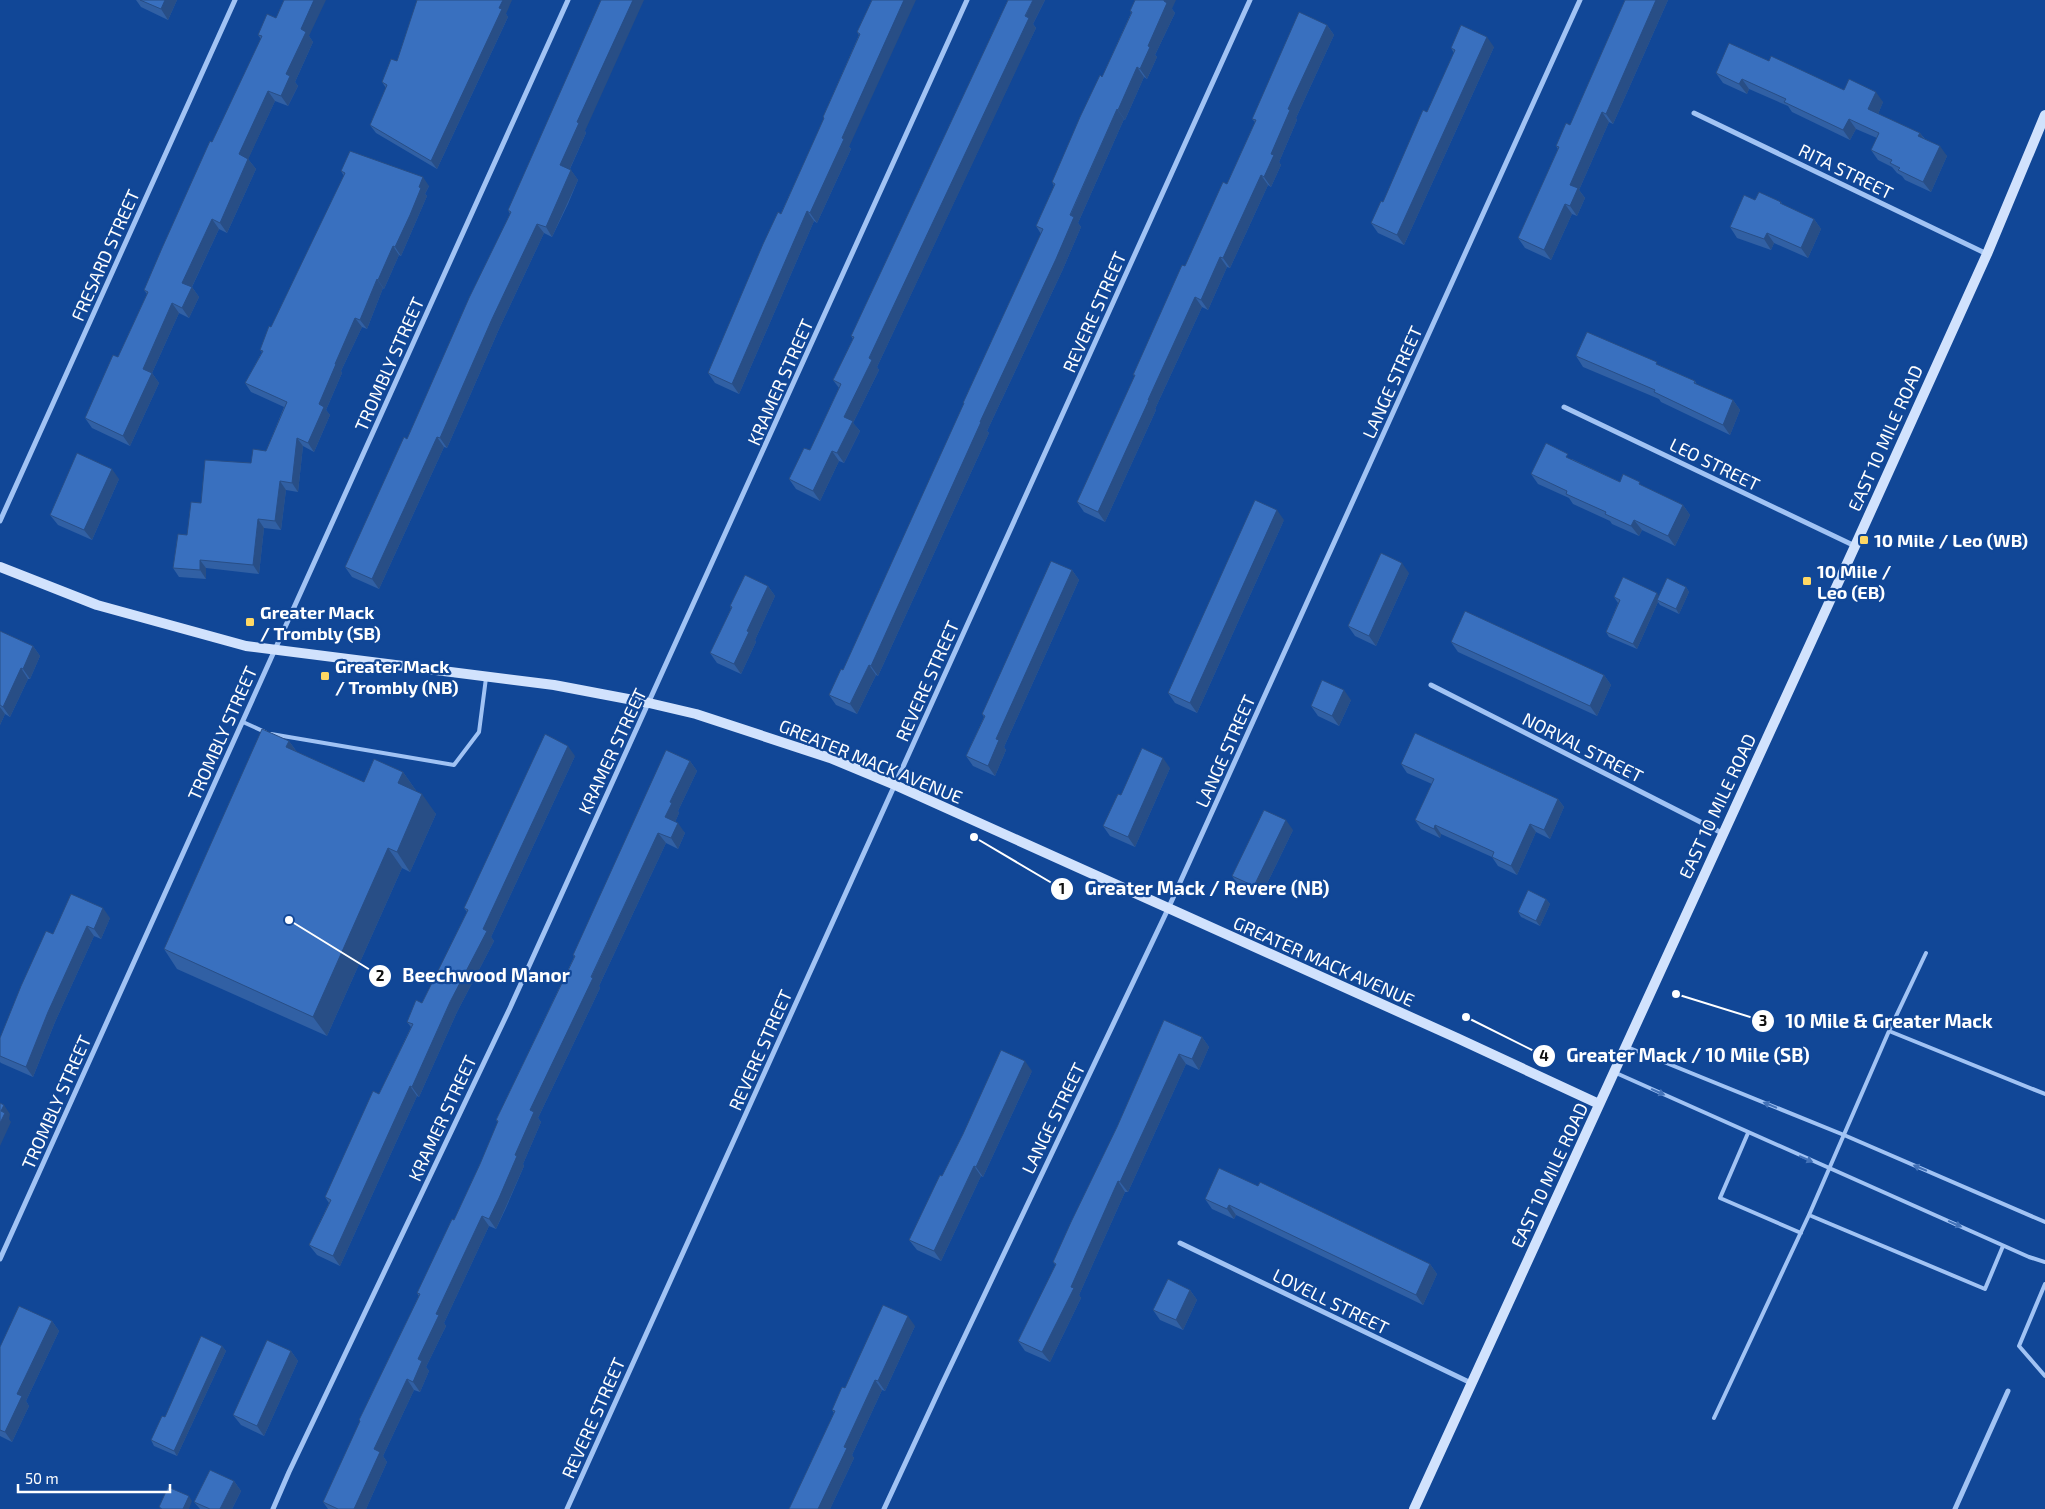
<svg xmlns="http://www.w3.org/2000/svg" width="2045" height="1509" font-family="'Exo 2',sans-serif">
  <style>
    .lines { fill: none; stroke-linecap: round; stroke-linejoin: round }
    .lane { stroke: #a1c3f4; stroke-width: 4 }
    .street { stroke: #a1c3f4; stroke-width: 5 }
    .secondary { stroke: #d1e2fd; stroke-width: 10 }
    .wall { fill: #3160a4 }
    .shaded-wall { fill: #284e86 }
    .building { fill: #3970bf; stroke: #284e86 }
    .oneway { fill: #4372b8 }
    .poi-dot { fill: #ffd864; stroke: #114797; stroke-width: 2 }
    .labels { text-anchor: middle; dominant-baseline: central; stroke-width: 4.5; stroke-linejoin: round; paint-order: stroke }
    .street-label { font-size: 18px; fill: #fff; stroke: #114797 }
    .poi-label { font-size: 18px; font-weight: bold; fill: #fff; stroke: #114797; text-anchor: start }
    .leader { fill: none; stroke: #fff; stroke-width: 2 }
    .callout-dot { fill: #fff; stroke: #114797; stroke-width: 2 }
    .mark-label { font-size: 15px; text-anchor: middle; font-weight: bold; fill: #111 }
    .callout-label { font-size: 19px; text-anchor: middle; font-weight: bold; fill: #fff; stroke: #114797; stroke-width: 4.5; stroke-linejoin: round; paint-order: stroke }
  </style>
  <rect width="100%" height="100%" fill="#114797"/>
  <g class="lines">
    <path class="lane" d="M243 722 265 732
      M271 734 454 765 479 732 486 678
      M1889 1031 2045 1094
      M1627 1047 1844 1135 2045 1222
      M1616 1073 2029 1257 2045 1262
      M1748 1133 1720 1198 1801 1233
      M1809 1215 1985 1289 2003 1246
      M2045 1284 2019 1346 2045 1376
      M1714 1418 1809 1215 1889 1031 1926 953"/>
    <path class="street" d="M1694 113 1987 254
      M1564 407 1855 546
      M0 521 235 0
      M1431 685 1722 833
      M1180 1243 1471 1383
      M0 1259 568 0
      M273 1509 289 1472 510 1008 967 0
      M567 1509 1250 0
      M884 1509 942 1384 1168 909 1580 0
      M1955 1509 2008 1391"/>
    <path class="secondary" d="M0 567 97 605 246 646 554 685 649 703 696 714 830 758 895 785 1457 1038 1599 1104
      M1414 1509 1855 546 1987 254 2045 115"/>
  </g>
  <path class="wall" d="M136 0H177L168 20 141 7Z
    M872 0 849 147 851 149 817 223 814 221 739 394 715 383 708 373 824 119 823 117 859 35 857 32Z
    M1008 0H1045L1033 24 1036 28 1021 59 877 367 879 370 853 423 860 431 844 463 839 461 820 501 796 489 789 479 810 450 839 388 833 380 853 339 851 336Z
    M1625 0H1668L1613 124 1609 122 1579 190 1585 198 1577 216 1572 214 1551 260 1525 248 1518 238 1558 149 1556 146 1570 125Z
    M1172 9 1175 13 1155 55 1157 57 1147 79 1144 77 1125 120 1124 119 1078 223 1081 227 1063 269 987 431 989 433 878 676 876 675 857 714 836 705 829 695 843 670 964 404 963 403 1041 234 1036 226 1054 186 1052 182 1102 77 1131 13 1130 11Z
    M506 14 508 17 437 169 376 133 370 125 386 88 382 82 397 61Z
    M1327 25 1334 35 1296 118 1297 120 1279 162 1281 165 1271 187 1268 185 1230 268 1227 267 1208 310 1202 307 1155 409 1156 410 1105 522 1084 512 1077 502 1135 376 1133 375 1185 266 1227 184 1255 122 1252 119Z
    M258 35 309 36 313 42 295 82 298 86 288 106 275 101 248 159 256 169 227 233 219 229 192 287 199 297 189 318 179 313 152 373 159 383 130 446 92 428 85 418 118 357 147 294 144 290 261 39Z
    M1494 47 1404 245 1378 233 1371 223 1383 202 1427 112 1454 53 1451 48Z
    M1769 61 1844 90 1883 102 1878 114 1920 133 1925 139 1947 156 1931 192 1905 180 1902 176 1897 173 1892 167 1878 160 1871 150 1877 138 1856 129 1850 140 1792 112 1788 106 1749 89 1747 94 1723 83 1716 73Z
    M585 131 586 133 570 169 578 180 568 204 552 237 544 233 499 329 447 448 444 447 379 589 352 577 345 567 407 439 510 214 508 210Z
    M341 171 429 186 425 194 427 196 401 256 399 255 384 289 383 288 367 329 362 327 341 371 342 373 326 410 330 415 314 452 303 446 298 492 286 490 281 530 264 528 259 574 206 568V579L179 577 173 568 201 503 266 451 284 407 251 392 245 383 262 352 260 350 344 176Z
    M1755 200 1781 202 1783 205 1814 219 1821 229 1808 258 1774 243 1771 250 1737 238 1730 227Z
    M1576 356 1659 365 1695 381 1697 385 1733 400 1740 410 1730 435 1661 402 1659 399 1583 367Z
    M1572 459 1620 482 1643 486 1683 505 1690 515 1675 546 1642 530 1639 536 1612 524 1610 521 1573 504 1569 498 1538 484 1531 474Z
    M119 479 92 540 58 525 50 515Z
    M1284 520 1197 713 1175 703 1168 693Z
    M1072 570 1079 580 1004 747 1006 750 995 776 973 766 966 756 984 717 982 714Z
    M1409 573 1376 646 1355 636 1348 626Z
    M768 586 775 596 755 640 756 642 741 674 717 663 710 653 731 609 730 606Z
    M1686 587 1689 592 1679 614 1660 605 1658 602 1637 649 1609 637 1606 632 1618 603 1614 597 1659 596Z
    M0 631 33 646 40 656 30 679H28L10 717 5 714 0 725Z
    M1451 642 1604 675 1611 685 1597 716 1458 652Z
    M1351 700 1339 726 1318 716 1311 706Z
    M289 741 297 752 364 782 403 772 417 792 436 814 410 872 402 868 327 1036 177 969 164 949Z
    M575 756 491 937 494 941 457 1012 419 1097 417 1096 340 1266 317 1255 309 1245 329 1203 325 1197 379 1094 411 1027 407 1022 422 1003 467 912 464 908Z
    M690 761 697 771 678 811 679 813 675 822 685 833 678 849 666 843 599 986 600 988 538 1118 541 1122 523 1164 524 1166 506 1208 496 1229 489 1226 444 1323 446 1326 426 1367 429 1371 420 1392 414 1390 383 1456 387 1462 366 1509H328L323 1502 360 1422 359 1420 419 1296 417 1293 454 1220 480 1164 498 1123 496 1120 574 957 573 955Z
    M1401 764 1558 799 1564 807 1550 839 1536 832 1517 875 1498 866 1492 857 1441 834 1440 838 1421 829 1415 820 1432 784 1407 773Z
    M1170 768 1135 847 1110 836 1103 826 1121 795Z
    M1293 830 1261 896 1239 887 1232 876Z
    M1546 899 1550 904 1540 926 1521 917 1518 912Z
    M110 918 101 939 94 936 55 1022 33 1077 1 1063 0 1062V1038L53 934Z
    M1164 1020 1202 1037 1209 1047 1199 1070 1186 1064 1128 1192H1125L1079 1295 1081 1298 1050 1362 1025 1351 1018 1341 1056 1266 1053 1262 1117 1127Z
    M1032 1071 983 1177 981 1176 941 1261 917 1250 909 1240 942 1176Z
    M1258 1186 1430 1264 1437 1274 1423 1305 1236 1215 1234 1219 1212 1209 1205 1199Z
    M1190 1290 1197 1300 1183 1330 1160 1320 1153 1310Z
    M52 1321 59 1331 26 1401 29 1406 12 1442 0 1436V1347Z
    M915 1326 885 1391 882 1390 852 1455 854 1458 830 1509H789L834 1413 832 1410 845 1388Z
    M222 1346 226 1351 177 1456 154 1446 151 1440 165 1417Z
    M291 1351 298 1361 264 1436 241 1425 233 1415Z
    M234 1481 241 1491 232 1509H200L194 1502Z"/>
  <path class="shaded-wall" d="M165 0H177L168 20 161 9Z
    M314 0H326L309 36 313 42 295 82 298 86 288 106 281 96 286 74 301 29Z
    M503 0H512L506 14 508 17 437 169 431 161Z
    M633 0H644L585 131 586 133 567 175 560 165 577 122Z
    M904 0H916L849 147 851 149 817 223 810 213 842 138Z
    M1033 0H1045L1033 24 1036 28 877 367 879 370 853 423 860 431 844 463 837 453 844 417 869 358Z
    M1164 0H1176L1172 9 1175 13 1155 55 1157 57 1147 79 1140 69Z
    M1656 0H1668L1613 124 1606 114Z
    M1327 25 1334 35 1296 118 1297 120 1279 162 1281 165 1271 187 1264 177 1271 154 1288 109Z
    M1487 37 1494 47 1404 245 1397 235Z
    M1137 67 1144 77 1125 120 1118 110Z
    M1742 79 1749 89 1747 94 1739 84Z
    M268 91 275 101 246 164 239 154Z
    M1876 92 1883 102 1876 119 1868 109Z
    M1117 109 1124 119 1078 223 1081 227 1063 269 987 431 989 433 878 676 871 666 980 422Z
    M1602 112 1609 122 1579 190 1585 198 1577 216 1570 206V185Z
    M1849 119 1856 129 1850 140 1843 130Z
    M1920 133 1927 143 1918 136Z
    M1940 146 1947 156 1931 192 1923 182Z
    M248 159 256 169 227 233 220 223Z
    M571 170 578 180 552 237 546 227Z
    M1261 175 1268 185 1230 268 1223 258Z
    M423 177 429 186 425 194 427 196 401 256 395 247Z
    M1565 204 1572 214 1551 260 1544 250Z
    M807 211 814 221 739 394 732 384Z
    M212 219 219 229 189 293 182 283Z
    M1814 219 1821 229 1808 258 1801 248Z
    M537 224 544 233 499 329 447 448 440 438 492 319Z
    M1767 233 1774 243 1771 250 1764 239Z
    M393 246 399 255 384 289 378 280Z
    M1220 257 1227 267 1208 310 1201 300Z
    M377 279 383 288 367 329 360 320Z
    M192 287 199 297 189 318 182 308Z
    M1195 297 1202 307 1155 409 1156 410 1105 522 1098 512 1148 400Z
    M172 303 179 313 152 373 159 383 130 446 123 436 143 369Z
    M355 318 362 327 341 371 342 373 326 410 330 415 314 452 308 443 319 404 335 364Z
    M1733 400 1740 410 1730 435 1723 425Z
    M437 437 444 447 379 589 372 579Z
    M297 438 303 446 298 492 292 483Z
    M832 451 839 461 820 501 813 491Z
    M112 469 119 479 92 540 84 530Z
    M280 481 286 490 281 530 275 521Z
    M1683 505 1690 515 1675 546 1668 536Z
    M1277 510 1284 520 1197 713 1190 703Z
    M258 519 264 528 259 574 253 565Z
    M1634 520 1642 530 1639 536 1631 526Z
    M200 560 206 568V579L200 570Z
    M1402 563 1409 573 1376 646 1369 636Z
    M1072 570 1079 580 1004 747 1006 750 995 776 988 766 996 739Z
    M768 586 775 596 755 640 756 642 741 674 734 664 747 631Z
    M1686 587 1689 592 1679 614 1676 609Z
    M1657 593 1660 598 1657 600 1658 602 1637 649 1633 644Z
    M33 646 40 656 30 679 23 669Z
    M869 665 876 675 857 714 850 704Z
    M21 668 28 679 10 717 3 707Z
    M1604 675 1611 685 1597 716 1590 706Z
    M1344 690 1351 700 1339 726 1332 716Z
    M0 707 5 714 0 725Z
    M289 741 303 761 286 747Z
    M568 746 575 756 491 937 494 941 457 1012 419 1097 412 1087 483 929Z
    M1163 758 1170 768 1135 847 1128 837Z
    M690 761 697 771 678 811 679 813 673 827 665 817 670 802Z
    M403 772 417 792 398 783Z
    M422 794 436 814 410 872 397 852Z
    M1558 799 1564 807 1550 839 1544 830Z
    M1286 820 1293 830 1261 896 1254 886Z
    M678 823 685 833 678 849 671 838Z
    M1530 824 1536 832 1517 875 1511 866Z
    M1435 825 1441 834 1440 838 1434 829Z
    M658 833 666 843 599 986 600 988 538 1118 541 1122 523 1164 524 1166 496 1229 489 1219 515 1155 530 1110Z
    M388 848 402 868 327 1036 313 1017Z
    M1546 899 1550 904 1540 926 1536 921Z
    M103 908 110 918 101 939 94 929Z
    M87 926 94 936 55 1022 33 1077 26 1067 48 1012Z
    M1202 1037 1209 1047 1199 1070 1192 1059Z
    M1179 1054 1186 1064 1128 1192 1120 1182Z
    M1025 1061 1032 1071 983 1177 976 1167Z
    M410 1086 417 1096 340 1266 333 1256Z
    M4 1105 10 1114 9 1119 11 1122 0 1146V1123L1 1111Z
    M974 1166 981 1176 941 1261 934 1251Z
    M1118 1181 1125 1192 1079 1295 1081 1298 1050 1362 1042 1352Z
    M1229 1205 1236 1215 1234 1219 1227 1209Z
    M482 1216 489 1226 444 1323 446 1326 426 1367 429 1371 420 1392 413 1382 418 1359 436 1314Z
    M1430 1264 1437 1274 1423 1305 1416 1295Z
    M1190 1290 1197 1300 1183 1330 1176 1320Z
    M908 1316 915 1326 885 1391 878 1381Z
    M52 1321 59 1331 26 1401 29 1406 12 1442 5 1432 17 1394Z
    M222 1346 226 1351 177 1456 174 1451Z
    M291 1351 298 1361 264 1436 257 1426Z
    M407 1379 414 1390 383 1456 387 1462 366 1509H354L374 1449Z
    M875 1380 882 1390 852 1455 854 1458 830 1509H818L844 1447Z
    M234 1481 241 1491 232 1509H220Z
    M189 1496 192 1501 189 1509H183Z"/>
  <path class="building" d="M140 0H165L161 9Z
    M284 0H314L301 29 306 32 286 74 290 76 281 96 268 91 239 154 248 159 220 223 212 219 182 283 192 287 182 308 172 303 143 369 152 373 123 436 85 418 113 355 118 357 148 292 144 290 162 248 210 141 212 142 262 36 258 35 267 14 276 18Z
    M417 0H503L499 8 502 9 431 161 370 125 387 85 382 82 391 59 397 61Z
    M601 0H633L577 122 579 123 560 165 571 170 546 227 537 224 492 319 440 438 437 437 372 579 345 567 404 437 407 439 469 298 511 212 508 210Z
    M872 0H904L842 138 844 139 810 213 807 211 732 384 708 373 763 244 778 212 781 214 824 118 823 117 860 34 857 32Z
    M1008 0H1033L1025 16 1029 18 869 358 872 360 844 417 853 421 837 453 832 451 813 491 789 479 804 448 810 450 841 384 833 380 854 337 851 336Z
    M1135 0H1164V1L1167 3 1148 46 1150 47 1140 69 1137 67 1118 110 1117 109 1070 215 1074 217 1056 259 980 422H981L871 666 869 665 850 704 829 695 841 669 843 670 964 403H963L1043 229 1036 226 1055 184 1052 182 1080 117 1100 75 1102 77 1132 12 1130 11Z
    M1625 0H1656L1606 114 1602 112 1570 185 1578 188 1570 206 1565 204 1544 250 1518 238 1559 147 1556 146 1566 123 1570 125Z
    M1299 12 1327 25 1288 109 1290 110 1271 154 1274 155 1264 177 1261 175 1223 258 1220 257 1201 300 1195 297 1148 400H1149L1098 512 1077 502 1135 375H1133L1182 265 1185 266 1223 182 1227 184 1256 120 1252 119Z
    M1461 25 1487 37 1397 235 1371 223 1381 201 1383 202 1423 110 1427 112 1455 50 1451 48Z
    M1729 43 1769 61 1771 56 1844 90 1849 79 1876 92 1868 109 1920 133 1918 136 1940 146 1923 182 1898 170 1900 168 1890 163 1892 160 1871 150 1879 133 1849 119 1843 130 1784 102 1786 99 1742 79 1739 84 1716 73Z
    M350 151 423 177 419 187 421 188 410 215 395 247 393 246 378 280 377 279 360 320 355 318 335 364H336L319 404 324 407 308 443 297 438 292 483 280 481 275 521 258 519 253 565 200 560V570L173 568 178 534 187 535 191 502 201 503 205 460 251 463 253 449 266 451 287 402 245 383 263 351 260 350 269 326 271 327 345 173 341 171Z
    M1759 192 1781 202 1780 203 1814 219 1801 248 1767 233 1764 239 1730 227 1744 195 1755 200Z
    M1587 332 1657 362 1656 364 1695 381 1694 383 1733 400 1723 425 1654 392 1655 390 1576 356Z
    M1546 443 1568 454 1566 457 1620 482 1623 474 1640 482 1639 484 1683 505 1668 536 1634 520 1631 526 1605 514 1606 512 1566 494 1567 491 1531 474Z
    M77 453 112 469 84 530 50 515Z
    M1255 500 1277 510 1190 703 1168 693Z
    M1381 553 1402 563 1369 636 1348 626Z
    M1051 561 1072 570 996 739 999 740 988 766 966 756 985 716 982 714Z
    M745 575 768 586 747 631 749 632 734 664 710 653 732 607 730 606Z
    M1623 577 1657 593 1633 644 1606 632 1620 600 1614 597Z
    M1667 578 1686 587 1676 609 1657 600Z
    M1465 611 1604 675 1590 706 1451 642Z
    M0 631 33 646 23 669 21 668 3 707 0 705Z
    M1322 680 1344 690 1332 716 1311 706Z
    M262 729 289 741 286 747 364 782 374 759 403 772 398 783 422 794 397 852 388 848 313 1017 164 949Z
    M1415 733 1558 799 1544 830 1530 824 1511 866 1492 857 1494 852 1435 825 1434 829 1415 820 1434 779 1401 764Z
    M545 734 568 746 483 929 487 931 450 1002 412 1087 410 1086 333 1256 309 1245 331 1200 325 1197 373 1091 379 1094 413 1024 407 1022 416 1000 422 1003 468 910 464 908Z
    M1142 748 1163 758 1128 837 1103 826 1118 794 1121 795Z
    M666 750 690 761 670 802 672 803 665 817 678 823 671 838 658 833 591 977 593 978 530 1110 534 1112 515 1155 517 1156 499 1198 489 1219 482 1216 436 1314 439 1315 418 1359 422 1361 413 1382 407 1379 374 1449 380 1452 354 1509H338L323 1502 360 1421 359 1420 420 1294 417 1293 452 1219 454 1220 480 1164 498 1121 496 1120 575 956 573 955Z
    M1264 810 1286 820 1254 886 1232 876Z
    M1528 890 1546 899 1536 921 1518 912Z
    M71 894 103 908 94 929 87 926 48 1012 26 1067 0 1056V1038L21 986 46 931 53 934Z
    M1164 1020 1202 1037 1192 1059 1179 1054 1120 1182 1118 1181 1071 1287 1074 1288 1042 1352 1018 1341 1056 1264 1053 1262 1071 1222 1117 1127Z
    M1001 1050 1025 1061 976 1167 974 1166 934 1251 909 1240 940 1175 942 1176 963 1134Z
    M0 1103 4 1105 1 1111 5 1113 0 1123Z
    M1219 1168 1258 1186 1260 1182 1430 1264 1416 1295 1229 1205 1227 1209 1205 1199Z
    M1168 1279 1190 1290 1176 1320 1153 1310Z
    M883 1305 908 1316 878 1381 875 1380 844 1447 847 1448 818 1509H789L835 1411 832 1410 842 1387 845 1388Z
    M19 1306 52 1321 17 1394 22 1396 5 1432 0 1430V1347Z
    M201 1336 222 1346 174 1451 151 1440 162 1416 165 1417Z
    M267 1340 291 1351 257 1426 233 1415Z
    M210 1470 234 1481 220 1509H210L194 1502Z
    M168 1487 189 1496 183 1509H162L159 1507Z"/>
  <defs><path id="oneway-solid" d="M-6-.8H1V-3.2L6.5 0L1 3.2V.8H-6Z" transform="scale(1.25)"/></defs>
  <g class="oneway">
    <use href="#oneway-solid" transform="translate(1658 1092) rotate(24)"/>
    <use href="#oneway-solid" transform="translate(1770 1105) rotate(-158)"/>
    <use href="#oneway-solid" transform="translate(1806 1159) rotate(24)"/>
    <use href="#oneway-solid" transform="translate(1920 1168) rotate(-157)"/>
    <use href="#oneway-solid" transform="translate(1955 1224) rotate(24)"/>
  </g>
  <g class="poi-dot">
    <rect x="1859" y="535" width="10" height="10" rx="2.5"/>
    <rect x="1802" y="576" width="10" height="10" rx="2.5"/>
    <rect x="245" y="617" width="10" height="10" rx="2.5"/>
    <rect x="320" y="671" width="10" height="10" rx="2.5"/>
  </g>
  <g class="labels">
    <g class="street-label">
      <text transform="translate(1846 171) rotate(26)">RITA STREET</text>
      <text transform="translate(105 255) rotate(-66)">FRESARD STREET</text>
      <text transform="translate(1094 312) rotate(-66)">REVERE STREET</text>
      <text transform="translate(389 364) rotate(-66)">TROMBLY STREET</text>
      <text transform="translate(780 382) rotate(-66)">KRAMER STREET</text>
      <text transform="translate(1392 382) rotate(-66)">LANGE STREET</text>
      <text transform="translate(1885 438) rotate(-66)">EAST 10 MILE ROAD</text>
      <text transform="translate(1715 464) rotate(26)">LEO STREET</text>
      <text transform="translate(927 681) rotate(-66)">REVERE STREET</text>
      <text transform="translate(222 733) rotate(-66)">TROMBLY STREET</text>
      <text transform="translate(1583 747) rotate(27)">NORVAL STREET</text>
      <text transform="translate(612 751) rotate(-65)">KRAMER STREET</text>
      <text transform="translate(1225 751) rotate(-66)">LANGE STREET</text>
      <text transform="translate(871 761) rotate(22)">GREATER MACK AVENUE</text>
      <text transform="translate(1717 806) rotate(-65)">EAST 10 MILE ROAD</text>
      <text transform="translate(1324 961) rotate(24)">GREATER MACK AVENUE</text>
      <text transform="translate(760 1050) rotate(-66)">REVERE STREET</text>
      <text transform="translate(56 1102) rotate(-66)">TROMBLY STREET</text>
      <text transform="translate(442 1118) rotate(-65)">KRAMER STREET</text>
      <text transform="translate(1053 1118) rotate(-64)">LANGE STREET</text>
      <text transform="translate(1549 1175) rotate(-65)">EAST 10 MILE ROAD</text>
      <text transform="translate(1331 1301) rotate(26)">LOVELL STREET</text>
      <text transform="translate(593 1418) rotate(-66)">REVERE STREET</text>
    </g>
    <g class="poi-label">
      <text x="1874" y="540">10 Mile / Leo (WB)</text>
      <text x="1817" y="571">10 Mile /<tspan x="1817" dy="21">Leo (EB)</tspan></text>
      <text x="260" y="612">Greater Mack<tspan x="260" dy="21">/ Trombly (SB)</tspan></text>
      <text x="335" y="666">Greater Mack<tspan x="335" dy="21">/ Trombly (NB)</tspan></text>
    </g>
  </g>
  <path class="leader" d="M974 837L1062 889M289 920L380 976M1676 994L1763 1021M1466 1017L1544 1056"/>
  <g class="callout-dot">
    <circle cx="974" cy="837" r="5"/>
    <circle cx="289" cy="920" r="5"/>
    <circle cx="1676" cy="994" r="5"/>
    <circle cx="1466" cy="1017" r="5"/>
    <circle cx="1062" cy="889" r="12"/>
    <circle cx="380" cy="976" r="12"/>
    <circle cx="1763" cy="1021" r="12"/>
    <circle cx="1544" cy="1056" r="12"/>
  </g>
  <g class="mark-label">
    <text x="1062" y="894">1</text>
    <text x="380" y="981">2</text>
    <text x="1763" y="1026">3</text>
    <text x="1544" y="1061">4</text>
  </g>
  <g class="callout-label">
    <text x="1207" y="895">Greater Mack / Revere (NB)</text>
    <text x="486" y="982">Beechwood Manor</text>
    <text x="1889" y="1028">10 Mile &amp; Greater Mack</text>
    <text x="1688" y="1062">Greater Mack / 10 Mile (SB)</text>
  </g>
  <path d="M18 1484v8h152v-8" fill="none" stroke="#ffffff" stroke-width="2.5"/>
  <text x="25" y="1484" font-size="15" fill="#ffffff" stroke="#114797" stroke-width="4" paint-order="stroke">50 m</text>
</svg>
